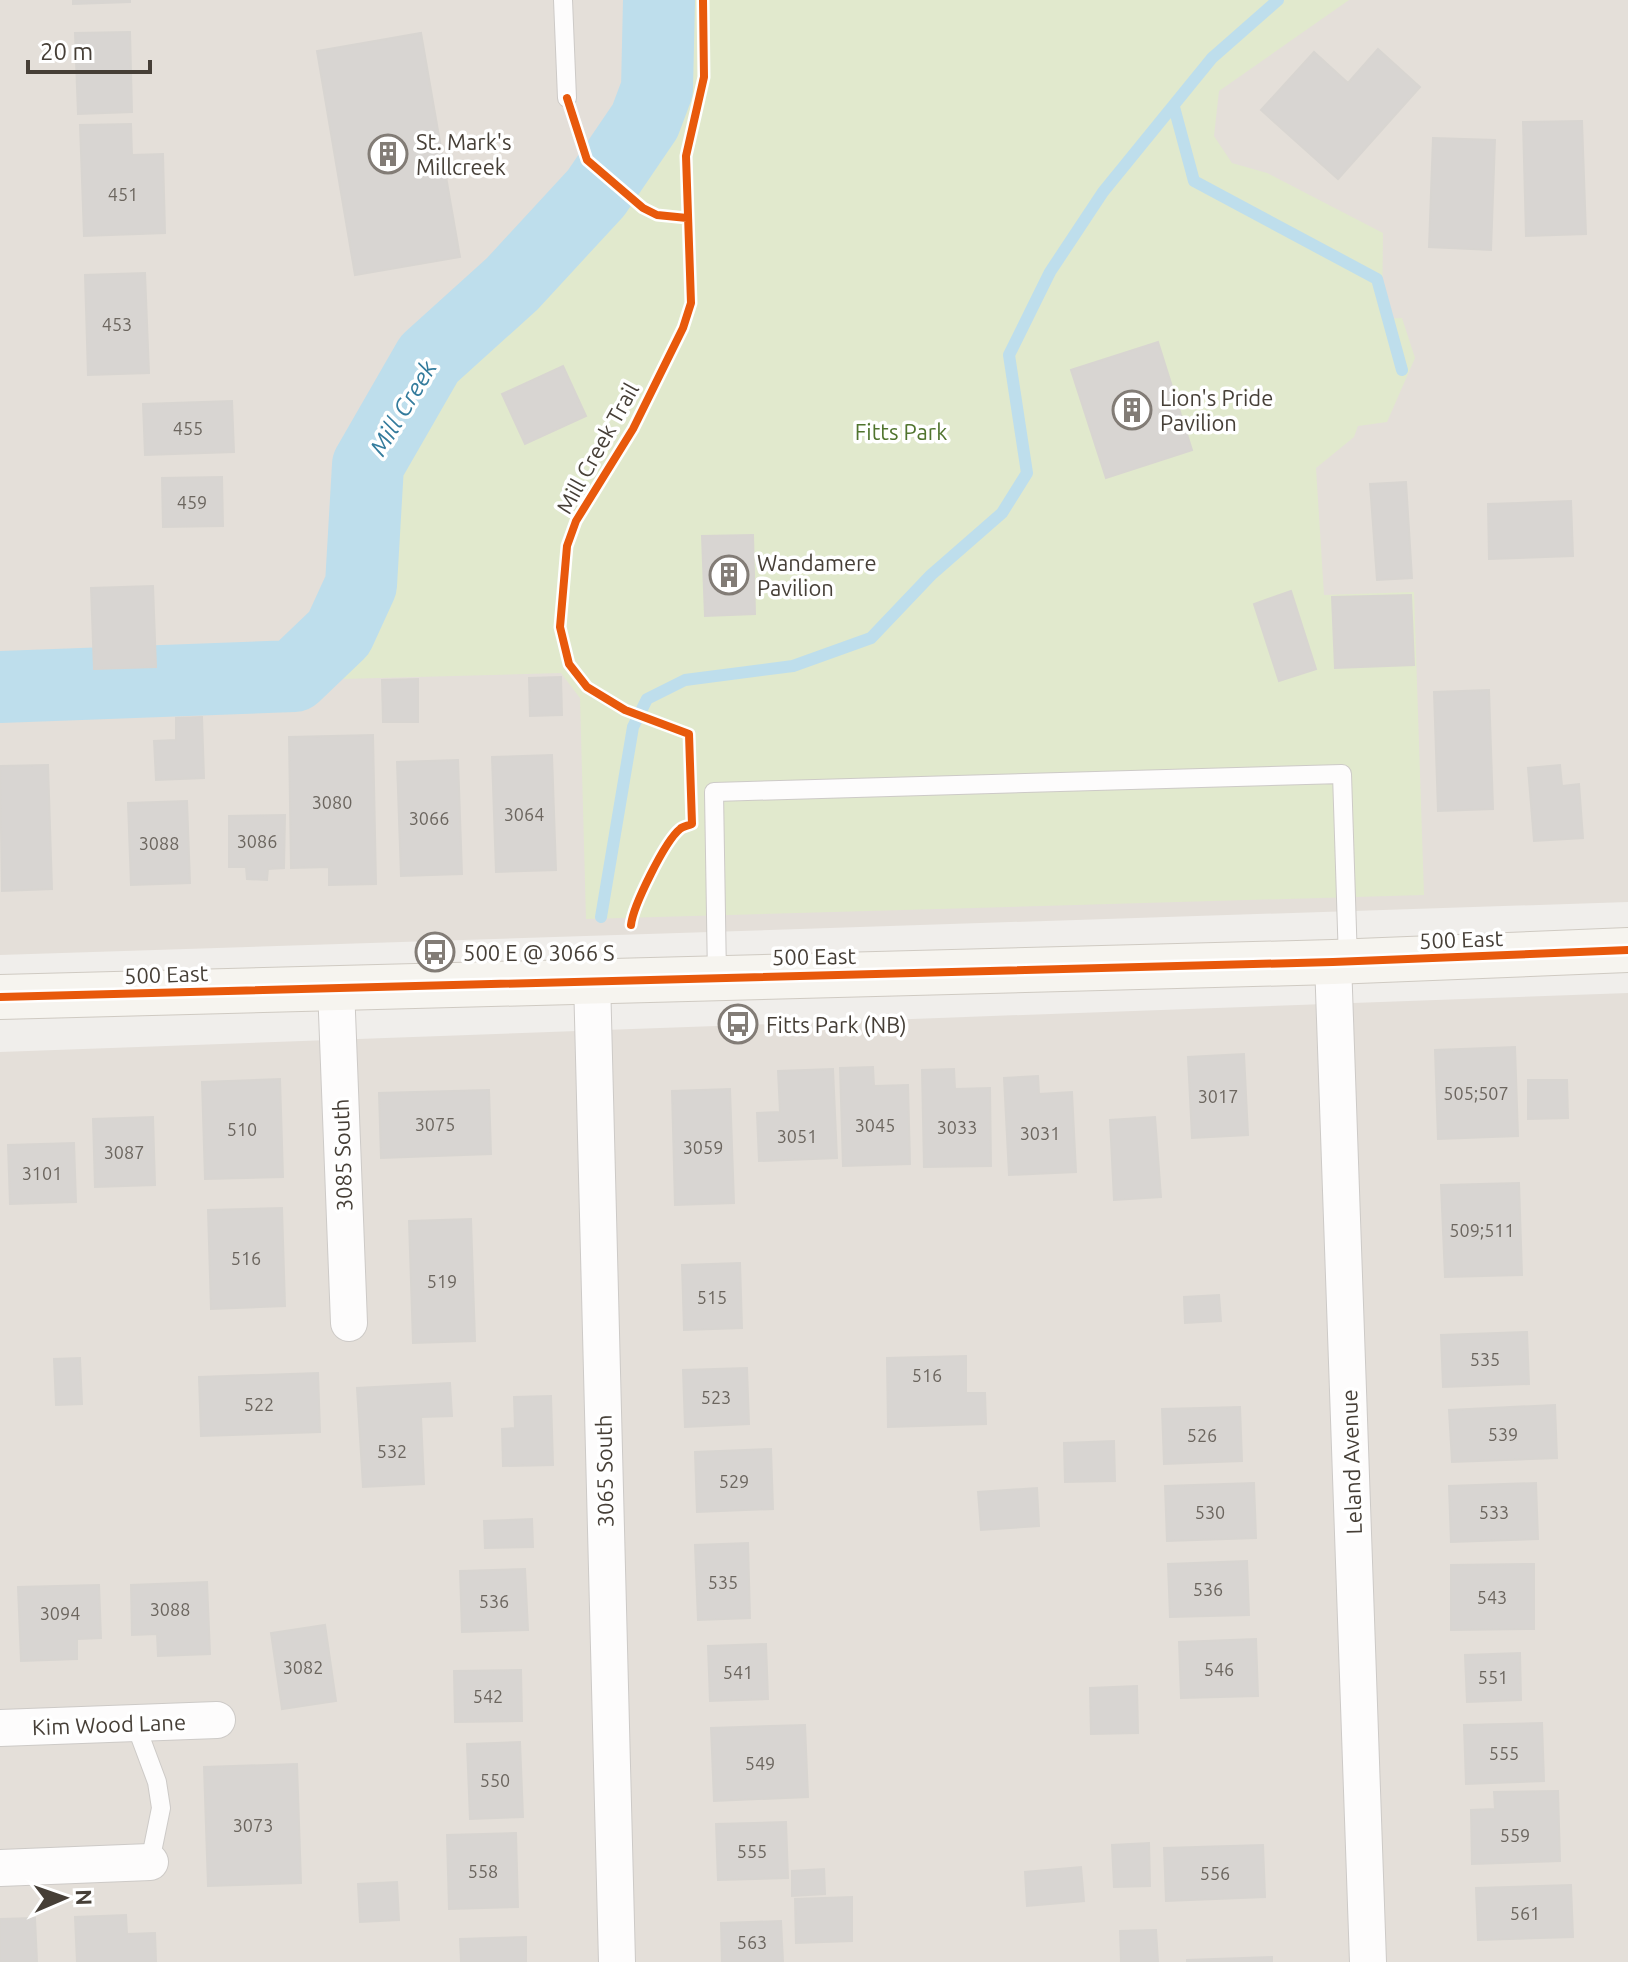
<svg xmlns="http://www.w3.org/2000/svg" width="1628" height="1962" font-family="Ubuntu,sans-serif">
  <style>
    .residential { fill: #e4dfd9 }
    .green { fill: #e1e9cd }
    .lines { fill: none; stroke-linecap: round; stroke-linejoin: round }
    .stream { stroke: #bedeec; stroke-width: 12 }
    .river { stroke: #bedeec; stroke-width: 72 }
    .building { fill: #d8d5d2; stroke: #d8d5d1; stroke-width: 2 }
    .lane-casing { stroke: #cdcac7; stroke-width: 20 }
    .street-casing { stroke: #cdcac7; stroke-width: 38 }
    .secondary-casing { stroke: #cfcac2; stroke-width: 46 }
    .lane { stroke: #fdfcfc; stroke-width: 18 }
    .street { stroke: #fdfcfc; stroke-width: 36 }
    .secondary { stroke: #f6f4ef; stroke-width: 44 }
    .cycleway-casing { stroke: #fff; stroke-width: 13 }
    .cycleway { stroke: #e8590c; stroke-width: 8 }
    .labels { text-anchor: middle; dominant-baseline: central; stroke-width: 7; stroke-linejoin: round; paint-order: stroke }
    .number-label { font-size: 18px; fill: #6c665f }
    .poi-label { font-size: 22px; fill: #463f37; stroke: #fff; text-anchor: start }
    .park-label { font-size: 22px; fill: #50742e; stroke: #fff }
    .street-label { font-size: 22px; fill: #463f37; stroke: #fff }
    .water-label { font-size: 24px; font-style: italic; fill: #337b9c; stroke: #fff }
  </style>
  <rect width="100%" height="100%" fill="#f0eeeb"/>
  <path class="residential" d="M0 0H1628V902L0 955Z
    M1628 993V1962H0V1052Z"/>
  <path class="green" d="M627 0H1349L1219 91 1214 136 1232 163 1267 173 1383 233 1382 319 1402 318 1415 358 1387 422 1358 426 1354 437 1316 468 1324 595 1414 592 1424 895 586 919 580 698 561 673 305 680 326 655 345 580 356 458 418 344 590 154 620 108 630 62Z"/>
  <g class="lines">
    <path class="stream" d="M1174 107 1194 181 1377 279 1402 370
      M601 917 633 727 647 699 685 680 793 666 871 638 931 575 1002 513 1027 473 1009 355 1050 272 1103 192 1212 58 1278 0"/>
    <path class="river" d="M0 687 294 676 339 633 361 585 368 465 429 359 512 284 596 193 645 121 657 89 659 0"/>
  </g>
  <path class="building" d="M73 0H130V2L73 4Z
    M130 32 132 112 78 114 75 33Z
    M421 33 460 257 355 275 317 51Z
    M1378 49 1420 87 1338 179 1261 110 1314 52 1348 83Z
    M1582 121 1586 234 1526 236 1523 122Z
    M131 124 132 155 163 154 165 233 84 236 80 125Z
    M1433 138 1495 140 1491 250 1429 247Z
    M145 273 149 373 88 375 85 275Z
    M1158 342 1192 450 1106 478 1071 370Z
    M563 366 586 416 525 444 502 394Z
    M232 401 234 452 145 455 143 404Z
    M222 477 223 526 163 527 162 478Z
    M1406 482 1412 578 1377 580 1370 484Z
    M1571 501 1573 556 1489 559 1488 504Z
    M753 535 755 614 705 616 702 536Z
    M153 586 156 667 94 669 91 588Z
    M1291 591 1316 669 1279 681 1254 604Z
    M1411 595 1414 665 1335 668 1332 597Z
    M561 677 562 715 530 716 529 678Z
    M418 679V722H383L382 680Z
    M1489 690 1493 809 1438 811 1434 692Z
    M202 717 204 778 156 780 154 741 176 740V718Z
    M373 735 376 884 329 885V867L291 868 289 737Z
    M552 755 556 870 496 872 492 757Z
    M458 760 462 874 401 876 397 762Z
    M48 765 52 889 2 891 0 766Z
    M1560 765 1562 786 1579 784 1583 838 1534 841 1528 768Z
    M187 801 190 883 131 885 128 803Z
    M285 815 284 868 268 869 267 880 247 879 246 867H229V816Z
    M1515 1047 1518 1136 1438 1139 1435 1050Z
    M1244 1054 1248 1135 1192 1138 1188 1057Z
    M873 1067 874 1086 908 1085 910 1164 843 1166 840 1068Z
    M833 1069 837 1158 759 1161 757 1113 780 1112 778 1071Z
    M954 1069 955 1089 990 1088 991 1166 924 1167 922 1070Z
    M1038 1076 1039 1094 1072 1092 1076 1172 1009 1175 1004 1078Z
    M280 1079 283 1177 205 1179 202 1082Z
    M1528 1080H1567L1568 1118 1528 1119Z
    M730 1089 734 1203 675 1205 672 1091Z
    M489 1090 491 1154 381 1158 379 1093Z
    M153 1117 155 1185 95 1187 93 1119Z
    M1155 1117 1161 1197 1114 1200 1110 1120Z
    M74 1143 76 1202 10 1204 8 1145Z
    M1519 1183 1522 1275 1445 1277 1441 1185Z
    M282 1208 285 1306 211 1309 208 1210Z
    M471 1219 475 1341 413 1343 409 1221Z
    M740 1263 742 1328 684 1330 682 1265Z
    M1219 1295 1221 1321 1185 1323 1184 1297Z
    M1527 1332 1529 1384 1443 1387 1441 1335Z
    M966 1356V1393H985L986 1424 888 1427 887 1358Z
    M80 1358 82 1404 56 1405 54 1359Z
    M747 1368 749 1424 685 1427 683 1370Z
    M318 1373 320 1432 201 1436 199 1377Z
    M450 1383 452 1416 421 1417 424 1484 363 1487 357 1388Z
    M551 1396 553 1465 503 1466 502 1429 515 1428 514 1397Z
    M1555 1405 1557 1458 1452 1462 1449 1410Z
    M1240 1407 1242 1461 1164 1464 1162 1409Z
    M1114 1441 1115 1481 1065 1482 1064 1443Z
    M771 1449 773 1509 697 1512 695 1452Z
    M1254 1483 1256 1538 1167 1541 1165 1486Z
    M1536 1483 1538 1539 1451 1542 1449 1486Z
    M1037 1488 1039 1526 981 1530 978 1492Z
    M532 1519 533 1547 485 1548 484 1521Z
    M748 1543 750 1618 698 1620 695 1545Z
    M1247 1561 1249 1615 1170 1617 1168 1564Z
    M1534 1564V1629L1451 1630V1565Z
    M525 1569 528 1630 462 1632 460 1571Z
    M207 1582 210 1654 158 1656 157 1634 132 1635 131 1585Z
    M99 1585 101 1638 77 1639V1659L21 1661 18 1587Z
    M325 1625 336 1701 282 1709 271 1633Z
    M1256 1639 1258 1696 1181 1698 1179 1642Z
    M766 1644 768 1699 710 1701 708 1646Z
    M1520 1653 1521 1700 1467 1702 1465 1655Z
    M521 1670 522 1721 455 1722 454 1671Z
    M1137 1686 1138 1733 1091 1734 1090 1688Z
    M1542 1723 1544 1781 1466 1784 1464 1725Z
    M805 1725 808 1797 714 1801 711 1728Z
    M520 1742 523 1817 470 1819 467 1744Z
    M297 1764 301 1883 208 1886 204 1767Z
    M1558 1791 1560 1861 1472 1864 1471 1810 1495 1809 1494 1792Z
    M786 1822 788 1878 718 1880 716 1824Z
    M516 1833 518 1907 449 1909 447 1835Z
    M1149 1843 1150 1886 1114 1887 1112 1845Z
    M1263 1845 1265 1897 1166 1901 1164 1848Z
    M1081 1867 1084 1901 1027 1906 1025 1872Z
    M824 1869 825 1894 792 1896V1871Z
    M397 1882 399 1920 360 1922 358 1884Z
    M1571 1885 1573 1937 1478 1940 1476 1888Z
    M852 1897V1941L796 1943 795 1899Z
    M126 1915 127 1934 155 1933 156 1962H77L75 1917Z
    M35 1918 37 1962H0V1919Z
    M781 1921 783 1962H722L721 1923Z
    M1156 1930 1158 1962H1121L1120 1931Z
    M526 1937V1962H461L460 1939Z
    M1272 1957V1962H1187V1960Z"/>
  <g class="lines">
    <defs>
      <path id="lane" d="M563 0 567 98
        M717 977 714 792 1342 774 1348 961
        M135 1723 157 1782 161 1808 150 1862"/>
      <path id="street" d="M1333 962 1368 1962
        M592 979 617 1962
        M336 987 349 1323
        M0 1728 217 1720
        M0 1868 150 1862"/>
      <path id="secondary" d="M0 997 1333 962 1628 950"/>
    </defs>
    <use href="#lane" class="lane-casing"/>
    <use href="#street" class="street-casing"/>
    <use href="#secondary" class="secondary-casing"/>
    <use href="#lane" class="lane"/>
    <use href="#street" class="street"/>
    <use href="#secondary" class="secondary"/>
    <defs>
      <path id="cycleway" d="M567 98 587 160 643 208 657 215 687 218
        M631 925C633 906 665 841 680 829 683 826 688 826 692 824L689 734 625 710 587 687 569 664 560 627 567 546 576 521 633 429 683 328 691 303 686 156 704 77 703 0
        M0 997 1333 962 1628 950"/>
    </defs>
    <use href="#cycleway" class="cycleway-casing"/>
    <use href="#cycleway" class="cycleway"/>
  </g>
  <defs>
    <symbol id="building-ring" viewBox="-11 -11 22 22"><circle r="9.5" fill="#fff" stroke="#827c76" stroke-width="1.5"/><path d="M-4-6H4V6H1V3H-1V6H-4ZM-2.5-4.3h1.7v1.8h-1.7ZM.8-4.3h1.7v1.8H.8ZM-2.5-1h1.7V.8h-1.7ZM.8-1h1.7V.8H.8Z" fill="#827c76"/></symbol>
    <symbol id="bus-ring" viewBox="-11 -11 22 22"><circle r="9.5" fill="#fff" stroke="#827c76" stroke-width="1.5"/><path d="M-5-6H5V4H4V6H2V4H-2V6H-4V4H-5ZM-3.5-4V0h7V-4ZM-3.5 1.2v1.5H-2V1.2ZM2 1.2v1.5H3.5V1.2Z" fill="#827c76"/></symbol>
  </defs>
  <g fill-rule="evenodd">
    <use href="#building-ring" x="366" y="132" width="44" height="44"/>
    <use href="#building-ring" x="1110" y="388" width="44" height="44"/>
    <use href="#building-ring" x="707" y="553" width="44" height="44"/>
    <use href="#bus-ring" x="413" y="930" width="44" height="44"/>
    <use href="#bus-ring" x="716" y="1002" width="44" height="44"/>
  </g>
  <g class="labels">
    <g class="number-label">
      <text x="123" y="194">451</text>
      <text x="117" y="324">453</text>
      <text x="188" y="428">455</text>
      <text x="192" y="502">459</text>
      <text x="332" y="802">3080</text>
      <text x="524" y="814">3064</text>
      <text x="429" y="818">3066</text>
      <text x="257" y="841">3086</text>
      <text x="159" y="843">3088</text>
      <text x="1476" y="1093">505;507</text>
      <text x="1218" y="1096">3017</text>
      <text x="435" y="1124">3075</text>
      <text x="875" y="1125">3045</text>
      <text x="957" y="1127">3033</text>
      <text x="242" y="1129">510</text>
      <text x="1040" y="1133">3031</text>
      <text x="797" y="1136">3051</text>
      <text x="703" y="1147">3059</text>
      <text x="124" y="1152">3087</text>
      <text x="42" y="1173">3101</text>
      <text x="1482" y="1230">509;511</text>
      <text x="246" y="1258">516</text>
      <text x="442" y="1281">519</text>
      <text x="712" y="1297">515</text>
      <text x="1485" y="1359">535</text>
      <text x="927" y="1375">516</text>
      <text x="716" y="1397">523</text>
      <text x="259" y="1404">522</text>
      <text x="1503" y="1434">539</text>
      <text x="1202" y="1435">526</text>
      <text x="392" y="1451">532</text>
      <text x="734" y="1481">529</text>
      <text x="1210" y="1512">530</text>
      <text x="1494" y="1512">533</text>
      <text x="723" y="1582">535</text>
      <text x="1208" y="1589">536</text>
      <text x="1492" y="1597">543</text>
      <text x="494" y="1601">536</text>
      <text x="170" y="1609">3088</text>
      <text x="60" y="1613">3094</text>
      <text x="303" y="1667">3082</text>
      <text x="1219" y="1669">546</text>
      <text x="738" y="1672">541</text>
      <text x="1493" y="1677">551</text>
      <text x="488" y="1696">542</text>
      <text x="1504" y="1753">555</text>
      <text x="760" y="1763">549</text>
      <text x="495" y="1780">550</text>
      <text x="253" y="1825">3073</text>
      <text x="1515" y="1835">559</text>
      <text x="752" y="1851">555</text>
      <text x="483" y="1871">558</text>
      <text x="1215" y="1873">556</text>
      <text x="1525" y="1913">561</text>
      <text x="752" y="1942">563</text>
    </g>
    <g class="poi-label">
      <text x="416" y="141">St. Mark's<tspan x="416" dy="25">Millcreek</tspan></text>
      <text x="1160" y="397">Lion's Pride<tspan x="1160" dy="25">Pavilion</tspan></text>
      <text x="757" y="562">Wandamere<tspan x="757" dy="25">Pavilion</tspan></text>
      <text x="463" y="952">500 E @ 3066 S</text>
      <text x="766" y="1024">Fitts Park (NB)</text>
    </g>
    <g class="park-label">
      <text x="901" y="431">Fitts Park</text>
    </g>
    <g class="street-label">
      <text transform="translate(597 448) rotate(-61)">Mill Creek Trail</text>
      <text transform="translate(1461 939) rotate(-2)">500 East</text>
      <text transform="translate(814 956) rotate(-1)">500 East</text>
      <text transform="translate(166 974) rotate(-2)">500 East</text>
      <text transform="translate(342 1155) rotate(-92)">3085 South</text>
      <text transform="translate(1351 1462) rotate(-92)">Leland Avenue</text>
      <text transform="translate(604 1471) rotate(-91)">3065 South</text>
      <text transform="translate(109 1724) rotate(-2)">Kim Wood Lane</text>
    </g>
    <g class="water-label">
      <text transform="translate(403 408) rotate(-59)">Mill Creek</text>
    </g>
  </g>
  <g transform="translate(64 1898) rotate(88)" stroke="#ffffff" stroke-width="6" paint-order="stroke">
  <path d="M0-6L14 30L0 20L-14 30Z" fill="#463f37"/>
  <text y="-12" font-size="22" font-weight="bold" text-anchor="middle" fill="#463f37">N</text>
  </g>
  <path d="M28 60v12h122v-12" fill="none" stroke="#463f37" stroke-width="4"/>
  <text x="40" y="60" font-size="24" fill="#463f37" stroke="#ffffff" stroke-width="6" paint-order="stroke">20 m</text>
</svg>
